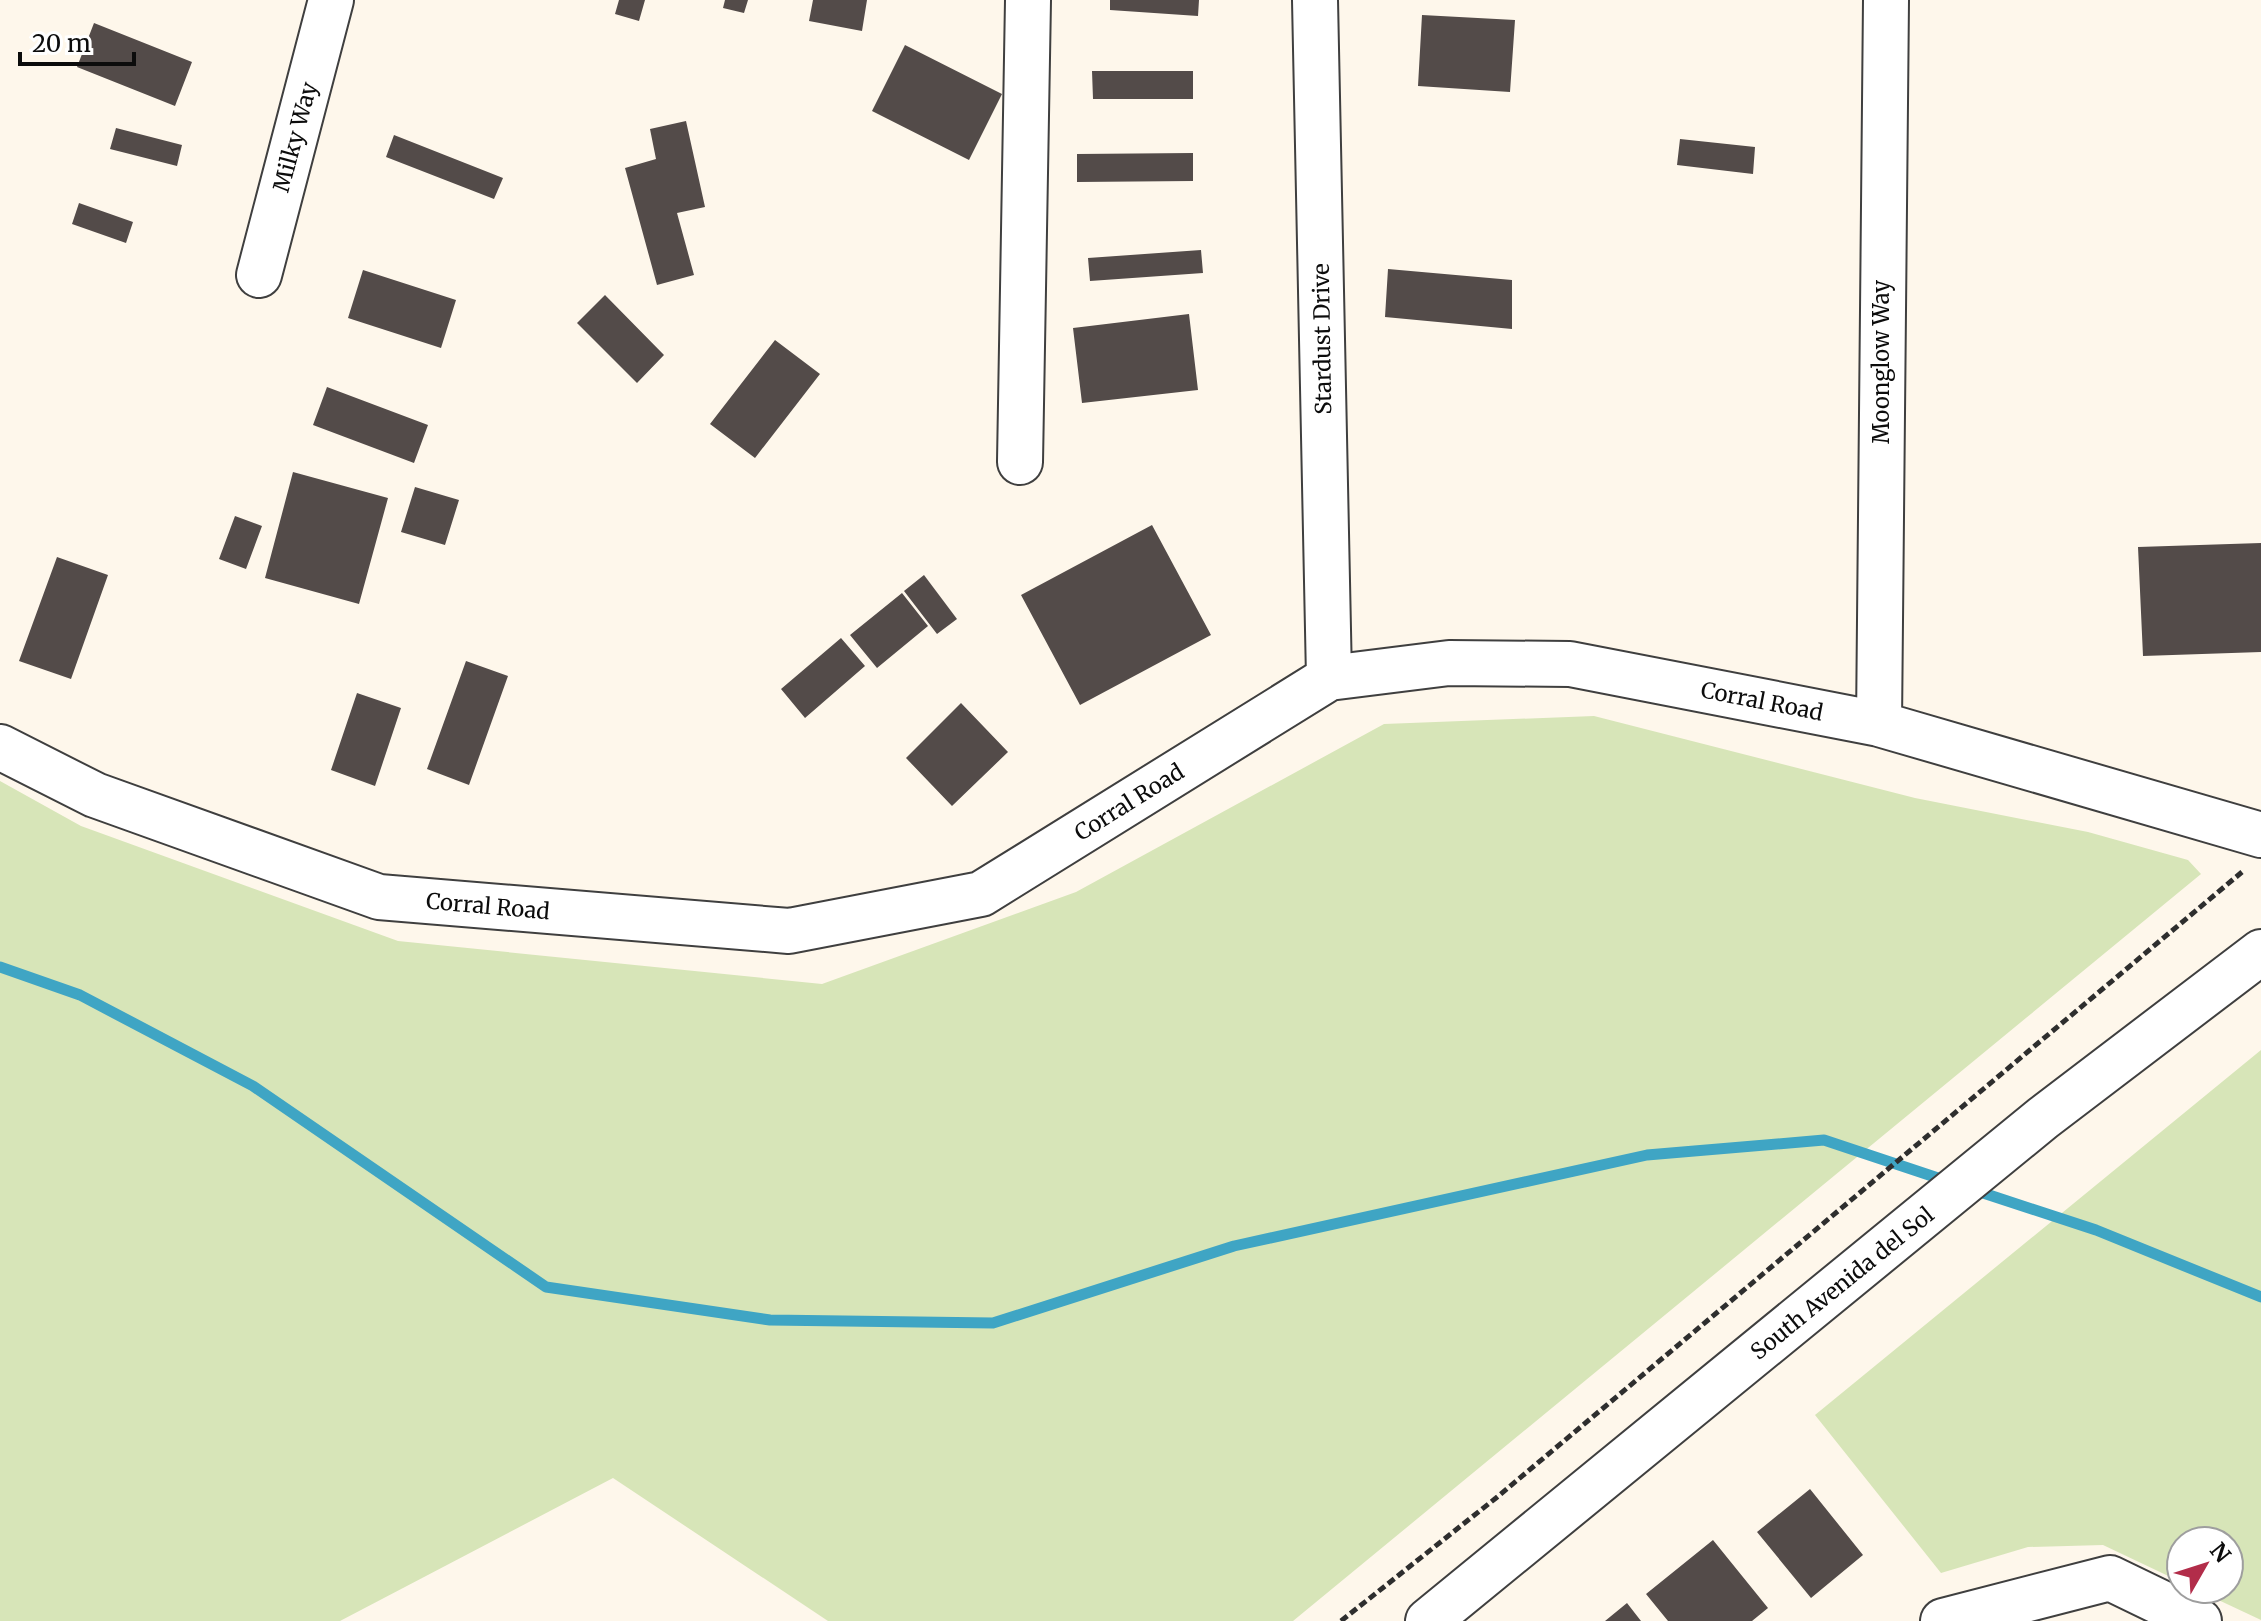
<svg xmlns="http://www.w3.org/2000/svg" width="2261" height="1621" font-family="Merriweather,serif">
  <style>
    .green { fill: #d7e5b8 }
    .lines { fill: none; stroke-linecap: round; stroke-linejoin: round }
    .stream { stroke: #3fa5c4; stroke-width: 11 }
    .building { fill: #534b49 }
    .minor-casing { stroke: #3f3f3f; stroke-width: 48 }
    .path { stroke: #2e2e2e; stroke-width: 5; stroke-dasharray: 8 4; stroke-linecap: butt }
    .minor { stroke: #fff; stroke-width: 44 }
    .labels { text-anchor: middle; dominant-baseline: central; stroke-width: 8; stroke-linejoin: round; paint-order: stroke }
    .street-label { font-size: 22px; fill: #0c0c0c; stroke: #fff }
  </style>
  <rect width="100%" height="100%" fill="#fef7eb"/>
  <path class="green" d="M1594 716 1915 798 2088 832 2188 860 2201 874 1293 1621H828L613 1478 340 1621H0V781L81 826 398 941 822 984 1076 892 1384 724Z
    M2261 1050V1620L2195 1589H2229V1541H2181V1582L2103 1545 2028 1547 1941 1573 1815 1415Z"/>
  <g class="lines">
    <path class="stream" d="M0 967 80 995 253 1086 546 1287 770 1320 993 1323 1234 1246 1647 1155 1824 1140 1950 1182
      M1974 1190 2096 1230 2261 1297"/>
  </g>
  <path class="building" d="M619 0H645L639 21 615 14Z
    M725 0H748L744 13 723 8Z
    M813 0H867L862 31 809 21Z
    M1110 0H1199L1198 16 1110 10Z
    M1422 15 1515 20 1510 92 1418 86Z
    M94 23 192 62 175 106 77 67Z
    M905 45 1002 94 969 160 872 111Z
    M1092 71H1193V99H1093Z
    M686 121 705 207 677 213 694 275 657 285 625 168 656 159 650 129Z
    M116 128 182 145 177 166 110 149Z
    M394 135 503 178 494 199 386 157Z
    M1680 139 1755 147 1753 174 1677 165Z
    M1193 153V181L1077 182V154Z
    M79 203 133 222 126 243 72 224Z
    M1201 250 1203 273 1090 281 1088 258Z
    M1388 269 1512 280V329L1385 317Z
    M363 270 456 300 441 348 348 318Z
    M605 295 664 355 637 383 577 323Z
    M1189 314 1198 390 1082 403 1073 328Z
    M775 340 820 374 755 458 710 424Z
    M327 387 428 425 414 463 313 425Z
    M293 472 388 498 359 604 265 578Z
    M415 487 459 500 445 545 401 532Z
    M235 516 262 526 246 569 219 559Z
    M1152 525 1211 635 1080 705 1021 595Z
    M2261 543V652L2143 656 2138 547Z
    M57 557 108 575 71 679 19 661Z
    M924 575 957 619 937 634 904 591Z
    M902 593 928 626 877 668 850 635Z
    M841 638 865 666 805 718 781 689Z
    M466 661 508 676 469 785 427 769Z
    M357 693 401 708 375 786 331 770Z
    M961 703 1008 752 952 806 906 758Z
    M1810 1489 1863 1555 1811 1598 1757 1532Z
    M1713 1540 1768 1608 1752 1621H1668L1646 1594Z
    M1627 1603 1641 1621H1605Z"/>
  <g class="lines">
    <defs>
      <path id="minor" d="M1315 0 1329 678
        M259 275 331 0
        M1020 462 1028 0
        M1879 724 1886 0
        M0 747 95 795 379 897 789 931 981 894 1329 678 1449 663 1570 664 1879 724 2261 835
        M1428 1621 2043 1118 2261 952
        M1943 1621 2110 1578 2199 1621"/>
    </defs>
    <use href="#minor" class="minor-casing"/>
    <path class="path" d="M1341 1621 1496 1498 2242 872"/>
    <use href="#minor" class="minor"/>
  </g>
  <g class="labels">
    <g class="street-label">
      <text transform="translate(295 137) rotate(-75)">Milky Way</text>
      <text transform="translate(1322 339) rotate(-91)">Stardust Drive</text>
      <text transform="translate(1881 362) rotate(-90)">Moonglow Way</text>
      <text transform="translate(1762 701) rotate(11)">Corral Road</text>
      <text transform="translate(1129 802) rotate(-32)">Corral Road</text>
      <text transform="translate(488 906) rotate(5)">Corral Road</text>
      <text transform="translate(1842 1283) rotate(-39)">South Avenida del Sol</text>
    </g>
  </g>
  <g transform="translate(2205 1565) rotate(51)"><circle r="38" fill="#ffffff" stroke="#9e9e9e" stroke-width="2"/>
  <path d="M0-6L14 30L0 20L-14 30Z" fill="#b22d4a"/>
  <text y="-12" font-size="22" font-weight="bold" text-anchor="middle" fill="#0c0c0c">N</text>
  </g>
  <path d="M20 52v12h114v-12" fill="none" stroke="#0c0c0c" stroke-width="4"/>
  <text x="32" y="52" font-size="24" fill="#0c0c0c" stroke="#ffffff" stroke-width="6" paint-order="stroke">20 m</text>
</svg>
